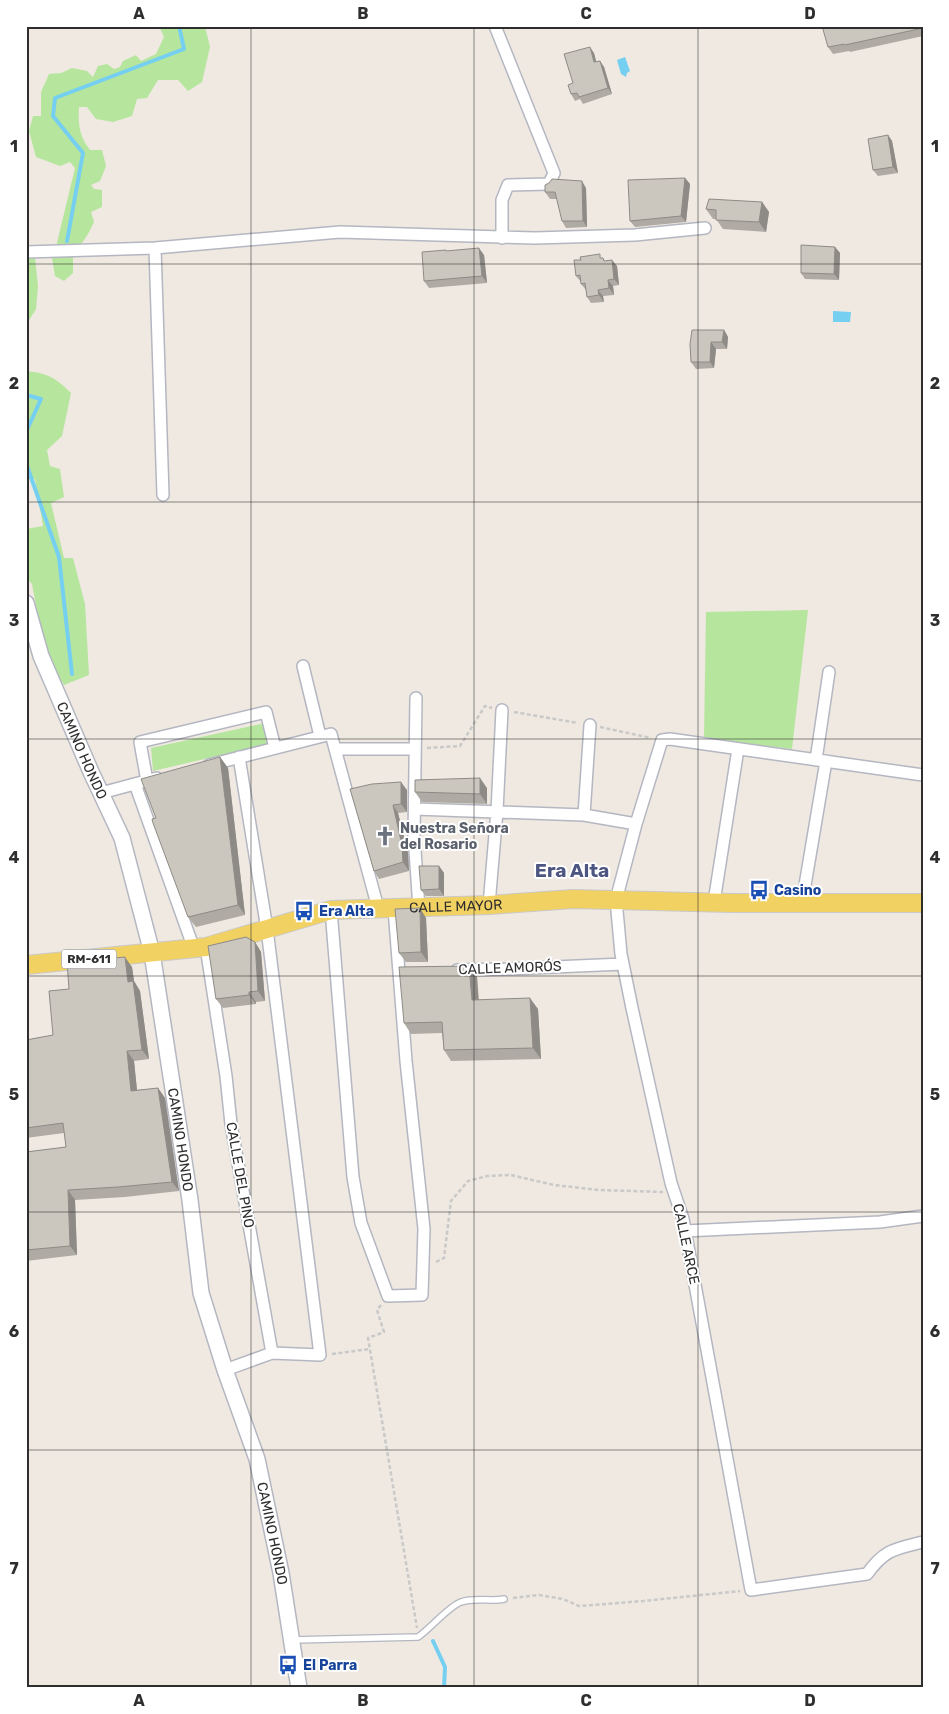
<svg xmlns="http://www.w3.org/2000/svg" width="949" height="1714" font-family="Rubik,sans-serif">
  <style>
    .green { fill: #b6e59e }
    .water { fill: #75cff0 }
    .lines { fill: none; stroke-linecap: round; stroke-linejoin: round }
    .stream { stroke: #75cff0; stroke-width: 4 }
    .lane-casing { stroke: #b4b7c1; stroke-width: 8 }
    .street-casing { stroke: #b4b7c1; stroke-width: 14 }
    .secondary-casing { stroke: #b4b7c1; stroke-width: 18 }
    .primary-casing { stroke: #c9c9c9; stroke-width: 20 }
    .path { stroke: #c9c9c9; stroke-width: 2.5; stroke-dasharray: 4 2.5; stroke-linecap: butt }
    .lane { stroke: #fff; stroke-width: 5.5 }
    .street { stroke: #fff; stroke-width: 11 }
    .secondary { stroke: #fff; stroke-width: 15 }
    .primary { stroke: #f2d163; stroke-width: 18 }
    .wall { fill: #afaba4 }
    .shaded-wall { fill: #8e8b86 }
    .building { fill: #cbc7bf; stroke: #8e8b86 }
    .grid { fill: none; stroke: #2e2e2e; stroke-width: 1; stroke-opacity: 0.55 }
    .labels { text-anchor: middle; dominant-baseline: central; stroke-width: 4; stroke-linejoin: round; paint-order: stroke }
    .shield { fill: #fff; stroke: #6d6d6d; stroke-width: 1 }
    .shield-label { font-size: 12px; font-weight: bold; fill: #2e2e2e }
    .street-label { font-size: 14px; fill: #2e2e2e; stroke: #fff }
    .worship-label { font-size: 14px; font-weight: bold; fill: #5b616d; stroke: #fff; text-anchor: start }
    .transit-label { font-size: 14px; font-weight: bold; fill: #164399; stroke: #fff; text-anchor: start }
    .district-label { font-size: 19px; font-weight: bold; fill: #4d5680; stroke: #fff }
    .neatline { fill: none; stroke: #2e2e2e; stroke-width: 2 }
    .grid-label { font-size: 16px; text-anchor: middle; font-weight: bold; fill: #2e2e2e }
  </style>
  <rect width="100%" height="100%" fill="#efe9e1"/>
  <path class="green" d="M159 26H205L210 47 202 82 188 91 178 80H158L147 98 137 99 132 116 113 122 96 119 87 107H79C78 125 79 135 90 150H102L106 166 100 181 91 185 94 189 102 190V207L91 212 94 222 88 234 73 256V273L64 281 55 276 52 258 35 257 38 286 36 309 26 325V257L54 255 75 168 70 162 60 166 36 157 29 131 33 116H41V92L49 74 61 73 72 68 87 71 93 77 98 66 107 64 114 69 120 67 123 61 136 55 141 61 156 54 164 37Z
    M26 371C48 373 56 378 71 393L62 436 47 450 50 466 60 469 64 497 51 503 64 558H73L85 604 89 675 64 685 51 665 40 627 32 584 26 577V529L43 526 35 479H26Z
    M808 610 792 749 704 738 706 612Z
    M265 723 269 744 153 771 151 748Z"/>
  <path class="water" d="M625 57 630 71 627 73 626 77 621 74 617 60Z
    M833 311 851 312 850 322H833Z"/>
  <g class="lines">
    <path class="stream" d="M67 241 83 153 53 116 55 98 184 49 179 26
      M26 395 41 399 26 432
      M26 463 59 557 72 674
      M433 1641 445 1667 444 1688"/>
    <defs>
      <path id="lane" d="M292 1640 418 1637C431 1628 449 1606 461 1602 475 1597 490 1602 504 1599"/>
      <path id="street" d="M495 26 554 173 549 184 508 185 502 200V238
        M155 248 163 495
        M26 252 155 248 340 232 535 238 635 235 705 228
        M303 666 320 736
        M416 698 414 836 419 908
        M335 749H415
        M239 757 267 929 320 1355 272 1353
        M816 760 829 672
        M209 765 331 734 378 908
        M923 775 670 739 662 740 636 824 616 900 621 954 632 1008 671 1183 683 1219 751 1590 867 1574C885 1549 895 1549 923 1542
        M147 781 140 742 266 712 275 748
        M135 784 194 949
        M101 793 157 778
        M415 809 584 815 636 824
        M584 815 590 725
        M714 902 738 749
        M802 903 826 761
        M489 905 497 811 502 710
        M331 910 353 1177 361 1223 388 1296 422 1295 424 1229 406 1061 394 909
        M206 947 226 1076 231 1124 272 1353 225 1370
        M457 970 506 969 623 964
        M685 1231 880 1222 923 1216"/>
      <g id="secondary">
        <path id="s1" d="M26 603 41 656 91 772 122 838 152 953 190 1200 201 1293 225 1370 257 1459 281 1573 299 1688"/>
      </g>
      <g id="primary">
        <path id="s2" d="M26 965 206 947 331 910 489 905 573 899 732 903H923"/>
      </g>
    </defs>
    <use href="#lane" class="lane-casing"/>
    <use href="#street" class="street-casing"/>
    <use href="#secondary" class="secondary-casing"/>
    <use href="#primary" class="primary-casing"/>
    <path class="path" d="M514 712 578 723
      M600 727 651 738
      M427 748 460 746 485 706 492 708
      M436 1262 444 1258 451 1201 468 1181 487 1176 511 1175 554 1185 599 1190 663 1192
      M381 1305 377 1310 384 1332 368 1338 417 1628
      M332 1354 370 1349
      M513 1598 539 1595 563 1599 579 1606 643 1601 740 1591"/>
    <use href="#lane" class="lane"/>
    <use href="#street" class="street"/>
    <use href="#secondary" class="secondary"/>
    <use href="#primary" class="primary"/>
  </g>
  <path class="wall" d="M923 26V36L850 52 849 51 833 54 828 47Z
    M594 53 596 61H600L604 67 612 94 583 104 580 99 575 101 571 94 573 83Z
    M888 135 892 141 898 173 878 176 873 170Z
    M685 178 690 184 686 222 635 227 630 221Z
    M586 188 587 227 566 228 562 221 557 199H550L545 192Z
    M762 202 769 212 766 232 723 229 716 219H713L706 209Z
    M835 247 840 253 839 280 805 279 801 273Z
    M484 255 487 283 429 288 424 281Z
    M602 258 605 261 617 266 619 285 613 286 614 295 603 296 604 302 591 303 587 297 586 290 581 284V282L576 276Z
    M724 330 728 337 727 349H716L714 368 696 369 691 362Z
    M220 757 228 768 245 915 196 927 188 917 156 818Z
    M487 788V804L422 802 415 792Z
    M350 789 407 790V812L398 813 408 853 409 871 379 879 374 871Z
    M439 866 444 873V896H426L421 890Z
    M426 918 428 962H406L399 953Z
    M255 942 261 952 265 1001 256 1002V1004L223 1008 216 999Z
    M132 967 134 981 140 991 149 1059 134 1061 137 1090 158 1088 165 1098 179 1191 125 1197 75 1200 77 1255 26 1261V1152L66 1147 64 1133 26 1138V1040L53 1035 69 989Z
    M477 977 479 1000 538 1009 541 1059 451 1061 444 1050 442 1033 411 1034 404 1023Z"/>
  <path class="shaded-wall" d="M590 47 594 53 598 69 594 62Z
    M600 61 604 67 612 94 608 88Z
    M888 135 892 141 898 173 893 167Z
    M685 178 690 184 686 222 681 216Z
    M582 181 586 188 587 227 583 221Z
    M762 202 769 212 766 232 759 222Z
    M835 247 840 253 839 280 834 274Z
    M479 248 484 255 487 283 482 276Z
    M612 260 617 266 619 285 614 279Z
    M608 280 613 286 614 295 609 288Z
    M598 290 603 296 604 302 599 295Z
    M724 330 728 337 727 349 722 342Z
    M711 342 716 349 714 368 710 362Z
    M220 757 228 768 245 915 238 905Z
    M480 778 487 788V804L480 794Z
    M401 782 407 790V812L401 804Z
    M393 805 398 813 408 853 409 871 403 862Z
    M439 866 444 873V896L439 889Z
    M420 908 426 918 428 962 421 952Z
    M255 942 261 952 265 1001 258 991Z
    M125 957 132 967 134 981 140 991 149 1059 142 1050 128 982Z
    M469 966 477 977 479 1011 472 1000Z
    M249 992 256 1002V1004L249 995Z
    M530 998 538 1009 541 1059 533 1048Z
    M127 1051 134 1061 138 1100 131 1091Z
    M158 1088 165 1098 179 1191 172 1182Z
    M68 1190 75 1200 77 1255 70 1246Z"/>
  <path class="building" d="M822 26H923V28L845 45 844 44 828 47Z
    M590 47 594 62 600 61 608 88 579 97 577 93 571 94 568 85 573 83 564 54Z
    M888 135 893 167 873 170 868 139Z
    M685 178 681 216 630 221 628 180Z
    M552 179 582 181 583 221H562L555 192H545V185L549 183Z
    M709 199 762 202 759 222 716 220V210L706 209Z
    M801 245 835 247 834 274 801 273Z
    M479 248 482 276 424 281 422 252 446 250V251Z
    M600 254V258H603L604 261 612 260 614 279 608 280 609 288 598 290 599 295 587 297 585 283 581 284 580 275 576 276 574 260H581L580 257Z
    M692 330H724L722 342H711L710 362H691L690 344Z
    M220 757 238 905 188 917 153 823 152 819 156 818 141 779Z
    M480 778V794L415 792V780Z
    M401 782V804L393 805 402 845 403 862 374 871 350 789 372 784Z
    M419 866H439V889L421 890Z
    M420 908 421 952 399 953 395 909Z
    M246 937 255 942 258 991 249 992V995L216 999 208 946Z
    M125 957 128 982 133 981 142 1050 127 1051 131 1091 158 1088 172 1182 118 1187 68 1190 70 1246 26 1250V1152L66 1147 63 1123 26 1128V1040L53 1035 49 991 69 989 67 962Z
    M469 966 472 1000 530 998 533 1048 444 1050 442 1022 404 1023 399 967Z"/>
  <path class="grid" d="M251 26V1688M474 26V1688M698 26V1688M26 264H923M26 502H923M26 739H923M26 976H923M26 1212H923M26 1450H923"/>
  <defs>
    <symbol id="church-bare" viewBox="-9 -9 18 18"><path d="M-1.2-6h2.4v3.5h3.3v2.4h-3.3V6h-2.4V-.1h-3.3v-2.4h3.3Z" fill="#6b7280" stroke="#fff" stroke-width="2.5" paint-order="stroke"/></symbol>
    <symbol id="bus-bare" viewBox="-9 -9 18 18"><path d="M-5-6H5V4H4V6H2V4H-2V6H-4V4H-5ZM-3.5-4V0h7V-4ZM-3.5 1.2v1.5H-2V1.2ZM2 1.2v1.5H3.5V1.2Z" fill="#1a4fb4" stroke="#fff" stroke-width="2.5" paint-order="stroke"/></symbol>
  </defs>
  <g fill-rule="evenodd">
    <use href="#church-bare" x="371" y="822" width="28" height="28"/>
    <use href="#bus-bare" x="745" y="876" width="28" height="28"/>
    <use href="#bus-bare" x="290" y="897" width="28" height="28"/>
    <use href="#bus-bare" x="274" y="1651" width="28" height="28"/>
  </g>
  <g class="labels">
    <rect class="shield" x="61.5" y="949.5" width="55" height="19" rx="4"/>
    <g class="shield-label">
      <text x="89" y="959">RM-611</text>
    </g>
    <g class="street-label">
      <text stroke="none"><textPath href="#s1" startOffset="158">CAMINO HONDO</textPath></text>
      <text stroke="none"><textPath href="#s2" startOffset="436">CALLE MAYOR</textPath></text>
      <text transform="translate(510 968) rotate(-2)">CALLE AMORÓS</text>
      <text stroke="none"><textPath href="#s1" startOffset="562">CAMINO HONDO</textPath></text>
      <text transform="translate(240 1175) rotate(80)">CALLE DEL PINO</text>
      <text transform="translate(686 1244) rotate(78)">CALLE ARCE</text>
      <text stroke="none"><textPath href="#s1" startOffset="968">CAMINO HONDO</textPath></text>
    </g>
    <g class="worship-label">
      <text x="400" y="828">Nuestra Señora<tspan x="400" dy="16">del Rosario</tspan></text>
    </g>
    <g class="transit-label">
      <text x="774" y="890">Casino</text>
      <text x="319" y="911">Era Alta</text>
      <text x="303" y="1665">El Parra</text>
    </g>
    <g class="district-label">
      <text x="572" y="870">Era Alta</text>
    </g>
  </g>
  <rect width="949" height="1714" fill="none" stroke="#ffffff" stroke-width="55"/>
  <rect x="28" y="28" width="894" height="1658" class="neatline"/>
  <g class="grid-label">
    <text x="139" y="19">A</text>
    <text x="363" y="19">B</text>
    <text x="586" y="19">C</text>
    <text x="810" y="19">D</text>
    <text x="14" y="152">1</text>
    <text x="935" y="152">1</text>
    <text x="14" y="389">2</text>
    <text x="935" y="389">2</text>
    <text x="14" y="626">3</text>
    <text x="935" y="626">3</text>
    <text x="14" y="863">4</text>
    <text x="935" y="863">4</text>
    <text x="14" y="1100">5</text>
    <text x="935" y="1100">5</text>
    <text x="14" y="1337">6</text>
    <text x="935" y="1337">6</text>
    <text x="14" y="1574">7</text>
    <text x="935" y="1574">7</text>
    <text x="139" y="1706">A</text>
    <text x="363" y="1706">B</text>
    <text x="586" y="1706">C</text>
    <text x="810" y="1706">D</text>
  </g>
</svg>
